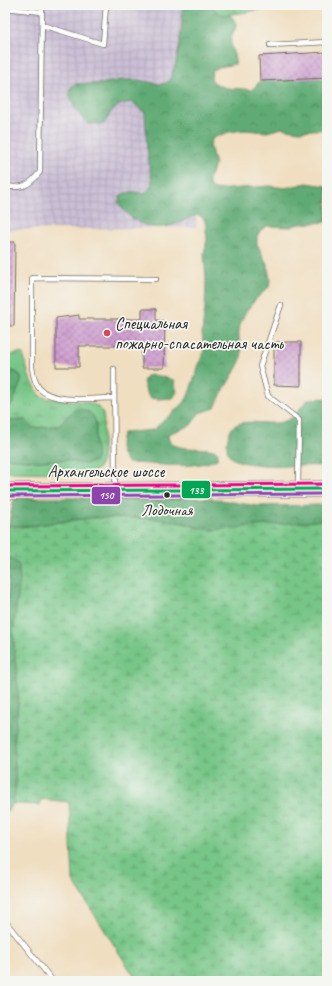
<svg xmlns="http://www.w3.org/2000/svg" width="332" height="986" font-family="Caveat,sans-serif">
  <style>
    .industrial { fill: url(#industrial-grid) }
    .grass { fill: url(#grass-tufts); stroke: #517859 }
    .forest { fill: url(#forest-crowns); stroke: #466b50 }
    .wetland { fill: url(#wetland-marsh); stroke: #517859 }
    .building { fill: url(#building-cross-hatch) }
    .lines { fill: none; stroke-linecap: round; stroke-linejoin: round }
    .lane-casing { stroke: #706a5f; stroke-width: 6 }
    .primary-casing { stroke: #706a5f; stroke-width: 17 }
    .lane { stroke: #fff; stroke-width: 4.5 }
    .primary { stroke: #f6be87; stroke-width: 15 }
    .bus-1-casing { stroke: #f6f6f2; stroke-width: 6 }
    .bus-2-casing { stroke: #f6f6f2; stroke-width: 6 }
    .bus-3-casing { stroke: #f6f6f2; stroke-width: 6 }
    .bus-1 { stroke: #00a651; stroke-width: 3 }
    .bus-2 { stroke: #8e44ad; stroke-width: 3 }
    .bus-3 { stroke: #e5007d; stroke-width: 3 }
    .poi-dot { fill: #d1495b; stroke: #f6f6f2; stroke-width: 1.5 }
    .bus-dot { fill: #2b2b2b; stroke: #f6f6f2; stroke-width: 1.5 }
    .labels { text-anchor: middle; dominant-baseline: central; stroke-width: 3.5; stroke-linejoin: round; paint-order: stroke }
    .bus-label { font-size: 16px; fill: #2b2b2b; stroke: #f6f6f2 }
    .poi-label { font-size: 17px; fill: #2b2b2b; stroke: #f6f6f2; text-anchor: start }
    .street-label { font-size: 17px; fill: #2b2b2b; stroke: #f6f6f2 }
    .line-badge { stroke: #f6f6f2; stroke-width: 1.5 }
    .badge-label { font-size: 11px; text-anchor: middle; font-weight: bold; fill: #fff }
  </style>
  <defs>
    <pattern id="industrial-grid" width="8" height="8" patternUnits="userSpaceOnUse"><rect width="8" height="8" fill="#cbbfd5"/><path d="M0 4h8M4 0v8" fill="none" stroke="#aea4b7"/></pattern>
    <pattern id="grass-tufts" width="24" height="20" patternUnits="userSpaceOnUse"><rect width="24" height="20" fill="#77c687"/><path d="M3 7l-1-3M5 7V3M7 7l1-3M15 17l-1-3M17 17v-4M19 17l1-3" fill="none" stroke="#62a16f"/></pattern>
    <pattern id="forest-crowns" width="20" height="18" patternUnits="userSpaceOnUse"><rect width="20" height="18" fill="#61ab74"/><path d="M2 6a3 3 0 1 1 6 0M12 15a3 3 0 1 1 6 0" fill="none" stroke="#508b5f"/></pattern>
    <pattern id="wetland-marsh" width="20" height="14" patternUnits="userSpaceOnUse"><rect width="20" height="14" fill="#77c687"/><path d="M1 5h8M5 5V1M11 12h8M15 12V8" fill="none" stroke="#62a16f"/></pattern>
    <pattern id="building-cross-hatch" width="8" height="8" patternUnits="userSpaceOnUse"><rect width="8" height="8" fill="#cc99ce"/><path d="M0 0l8 8M0 8l8-8" fill="none" stroke="#a67da7"/></pattern>
  </defs>
  <rect width="100%" height="100%" fill="#f6f6f2"/>
  <filter id="ink" filterUnits="userSpaceOnUse"><feTurbulence type="fractalNoise" baseFrequency=".025" numOctaves="2"/><feDisplacementMap in="SourceGraphic" scale="8" xChannelSelector="R" yChannelSelector="G"/><feConvolveMatrix kernelMatrix="1 2 1 2 8 2 1 2 1" color-interpolation-filters="sRGB"/></filter>
  <filter id="wash" filterUnits="userSpaceOnUse"><feTurbulence type="fractalNoise" baseFrequency=".012" numOctaves="4" result="noise"/><feDisplacementMap in="SourceGraphic" scale="16" xChannelSelector="R" yChannelSelector="G"/><feGaussianBlur stdDeviation="0.9" result="paint"/><feColorMatrix in="noise" values="0 0 0 0 0 0 0 0 0 0 0 0 0 0 0 0 0 1.4 0 .05"/><feComposite in="paint" operator="in"/></filter>
  <g filter="url(#wash)">
    <rect width="100%" height="100%" fill="#f0dec0"/>
    <path class="industrial" d="M5 5H200L196 227 5 230Z"/>
    <path class="grass" d="M19 353 23 354 29 376 40 396C58 404 97 395 103 414 105 421 103 429 103 436 103 447 104 460 98 469L90 473 5 472V458L38 461 67 460 78 463H90L95 461C98 454 95 449 95 442 96 426 99 413 79 409L66 417 59 426 32 428 26 420 5 421V409L9 408C12 403 14 398 16 393 24 376 24 373 5 369V355H10Z"/>
    <path class="forest" d="M182 5H212C215 12 221 14 228 13L236 22C237 30 230 35 231 43 231 51 236 55 235 64L219 67 212 71 211 79C222 92 237 87 252 90L260 81 327 78V129L299 131 282 128 267 132 245 130 229 132 213 138 210 144 215 165 209 178V185L214 190 270 186 285 188 307 183 327 186V222L298 224 291 227 267 226 261 230 257 236V244L267 264 270 279 269 287C255 299 237 317 239 337 239 344 243 353 241 359 234 376 222 389 215 408L199 413 191 425 168 434 169 441C182 454 203 444 218 452L217 459C191 471 156 463 128 463 119 454 118 444 123 433L153 430 184 403 188 396 204 350 202 333 205 307 206 280 204 254 207 239 205 221 199 215C190 216 185 221 176 224 151 233 131 223 118 202L121 195C130 191 135 191 144 194L150 189 152 182 147 148 145 113 132 102C115 104 112 109 104 124H88C78 115 68 101 70 88L76 84H100L122 80H137L160 84 167 83C178 70 184 22 182 5Z
      M5 369C34 374 16 386 13 404L5 409Z
      M153 375 174 380 177 392 173 398 158 399 150 398 146 392 143 382 146 376Z
      M327 398V466C309 465 242 469 231 457 227 453 227 448 227 443 228 437 229 430 234 426 247 417 273 428 288 420 297 415 301 405 309 399Z
      M79 409C100 413 96 426 95 442 95 449 98 454 95 461L84 464 67 460 38 461 5 458V421L26 420 32 428 59 426 74 410Z
      M24 498H209L257 506 327 505V520L211 530C199 529 195 526 185 523 156 517 123 518 94 518 65 519 37 528 8 526L14 499Z
      M9 556 19 565 20 581 13 632 19 698 14 737 16 787 13 804 5 814V695Z"/>
    <path class="wetland" d="M212 5H271C263 10 230 16 221 14 217 12 214 9 212 5Z
      M92 518C119 518 146 517 173 521 186 523 197 529 211 530L327 520V981H137L73 881 69 802 41 799 40 805 13 804 16 787 14 737 19 698 13 632 20 581 19 565 9 556 8 526 23 527Z"/>
    <g id="blocks">
      <path class="building" d="M327 52V78L260 81 259 56Z
        M5 242H15L14 326H5Z
        M142 309H156V320L165 321 164 368H142V346H79V367H56V318L79 315V319H142Z
        M274 342H301V386L274 385Z"/>
    </g>
  </g>
  <g filter="url(#ink)">
    <use href="#blocks" fill-opacity="0" stroke="#706a5f" stroke-width="1"/>
    <g class="lines">
      <defs>
        <path id="lane" d="M5 8 42 12
          M42 25 103 44 106 5
          M270 45 327 42
          M5 186C22 189 29 186 40 172L42 5
          M281 305 260 366 268 396 299 420 298 487
          M114 369 115 487
          M114 398C94 398 52 404 39 388 34 382 33 374 32 367V278L156 279
          M5 921 53 981"/>
        <path id="primary" d="M5 491 327 489"/>
      </defs>
      <use href="#lane" class="lane-casing"/>
      <use href="#primary" class="primary-casing"/>
      <use href="#lane" class="lane"/>
      <use href="#primary" class="primary"/>
      <defs>
        <path id="bus-1" d="M5 491 327 489"/>
        <path id="bus-2" d="M5 496 327 494"/>
        <path id="bus-3" d="M5 486 327 484"/>
      </defs>
      <use href="#bus-1" class="bus-1-casing"/>
      <use href="#bus-2" class="bus-2-casing"/>
      <use href="#bus-3" class="bus-3-casing"/>
      <use href="#bus-1" class="bus-1"/>
      <use href="#bus-2" class="bus-2"/>
      <use href="#bus-3" class="bus-3"/>
    </g>
  </g>
  <circle class="poi-dot" cx="107" cy="333" r="4"/>
  <circle class="bus-dot" cx="167" cy="495" r="3.5"/>
  <g class="labels">
    <g class="bus-label">
      <text x="167" y="510">Лодочная</text>
    </g>
    <g class="poi-label">
      <text x="115" y="323">Специальная<tspan x="115" dy="20">пожарно-спасательная часть</tspan></text>
    </g>
    <g class="street-label">
      <text x="106" y="471">Архангельское шоссе</text>
    </g>
  </g>
  <g class="line-badge">
    <rect x="181" y="480" width="30" height="19" rx="4" fill="#00a651"/>
    <rect x="91" y="486" width="30" height="19" rx="4" fill="#8e44ad"/>
  </g>
  <g class="badge-label">
    <text x="196" y="494">133</text>
    <text x="106" y="499">150</text>
  </g>
  <rect width="332" height="986" fill="none" stroke="#f6f6f2" stroke-width="20"/>
</svg>
